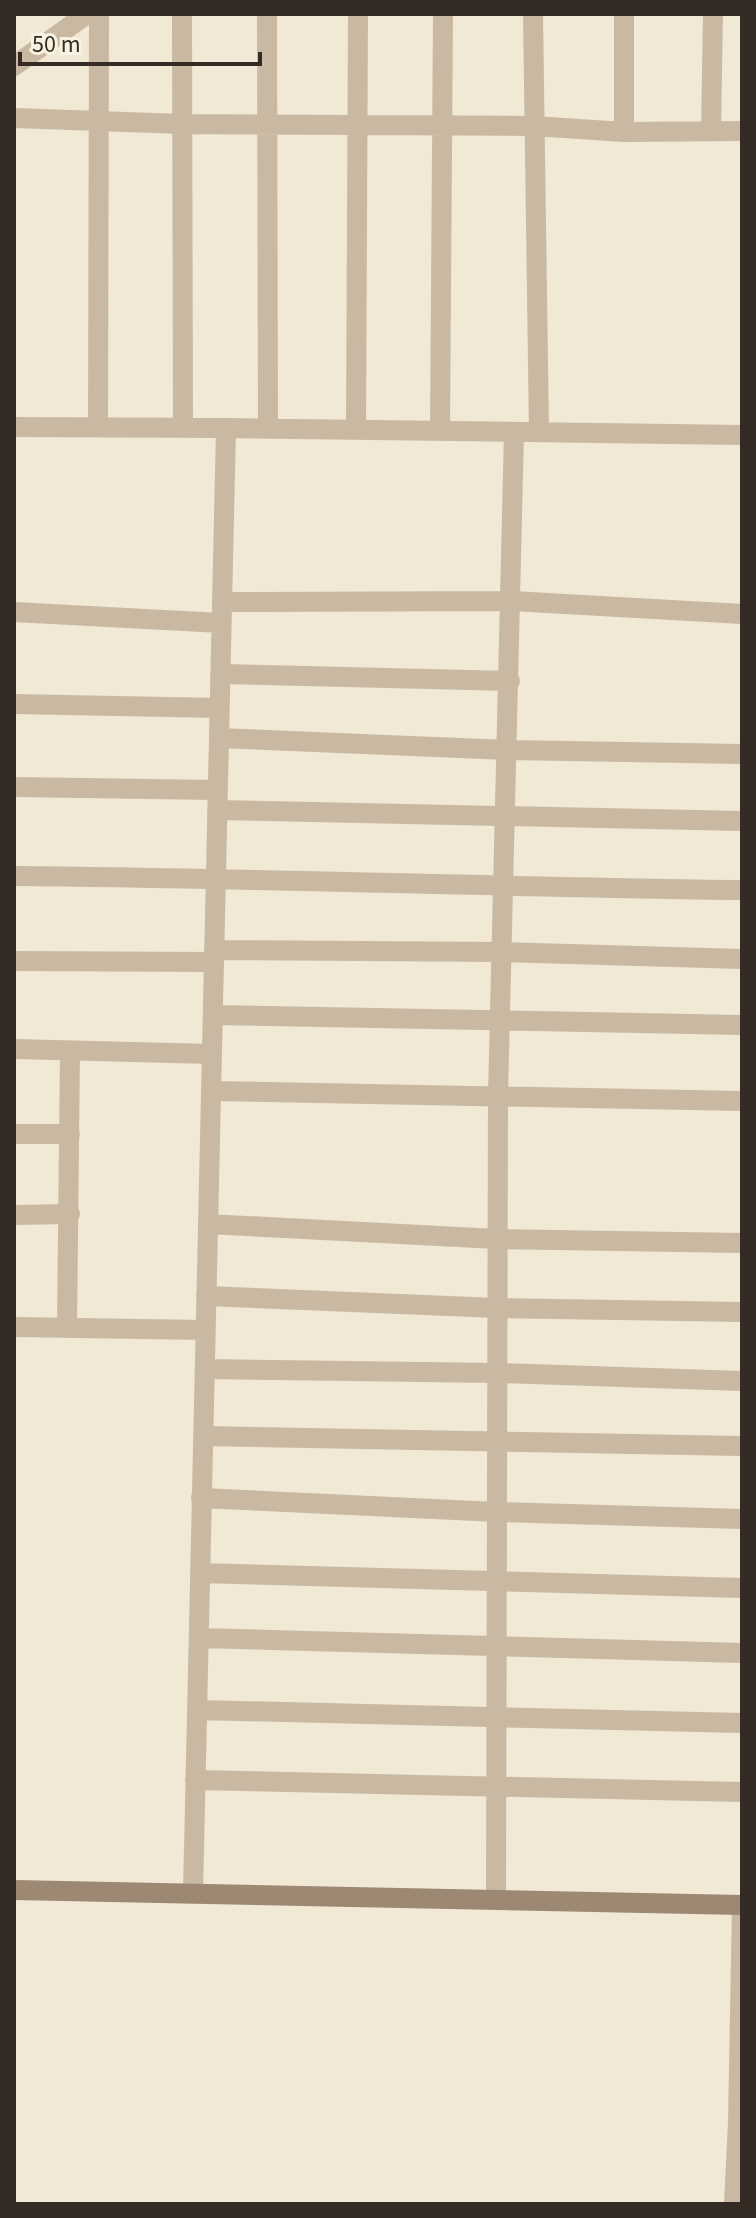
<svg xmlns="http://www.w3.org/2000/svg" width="756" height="2218" font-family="'Source Sans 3',sans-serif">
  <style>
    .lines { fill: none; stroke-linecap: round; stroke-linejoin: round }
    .street { stroke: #c9b9a2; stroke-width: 20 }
    .secondary { stroke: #9c8873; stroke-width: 20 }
  </style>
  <rect width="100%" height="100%" fill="#f1e8d5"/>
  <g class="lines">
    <path class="street" d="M182 14 183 428
      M267 14 268 428
      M533 14 539 432
      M14 66 87 14
      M14 118 182 124 534 126 624 132 742 131
      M711 130 713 14
      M624 132V14
      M14 427 226 428
      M98 427 99 14
      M356 430 358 14
      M440 431 443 14
      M222 602 512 601 742 614
      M14 612 221 623
      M220 674 510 681
      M14 704 219 708
      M219 738 508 750 742 754
      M14 787 217 790
      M217 810 742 821
      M14 876C257 878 499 887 742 890
      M214 950 502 952 742 959
      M14 961 214 962
      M213 1015 742 1025
      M14 1049 212 1054
      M211 1091 742 1101
      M14 1134H70
      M14 1215 70 1214
      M208 1224 497 1239 742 1243
      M206 1296 497 1308 742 1312
      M14 1327 205 1330
      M67 1328 70 1051
      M205 1369 497 1373 742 1381
      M203 1436 742 1446
      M201 1498 497 1512 742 1519
      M200 1573 742 1588
      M199 1638 742 1653
      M197 1710 742 1723
      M195 1780 742 1792
      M193 1893 226 428 742 435
      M496 1898 498 1096 514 432
      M734 2204 738 2123 742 1905"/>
    <path class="secondary" d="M14 1890 742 1905"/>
  </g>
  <rect width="756" height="2218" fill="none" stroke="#332b24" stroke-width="32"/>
  <path d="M20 52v12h240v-12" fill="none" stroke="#332b24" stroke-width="4"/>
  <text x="32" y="52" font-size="24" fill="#332b24" stroke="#f9f2e1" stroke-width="6" paint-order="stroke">50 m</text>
</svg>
